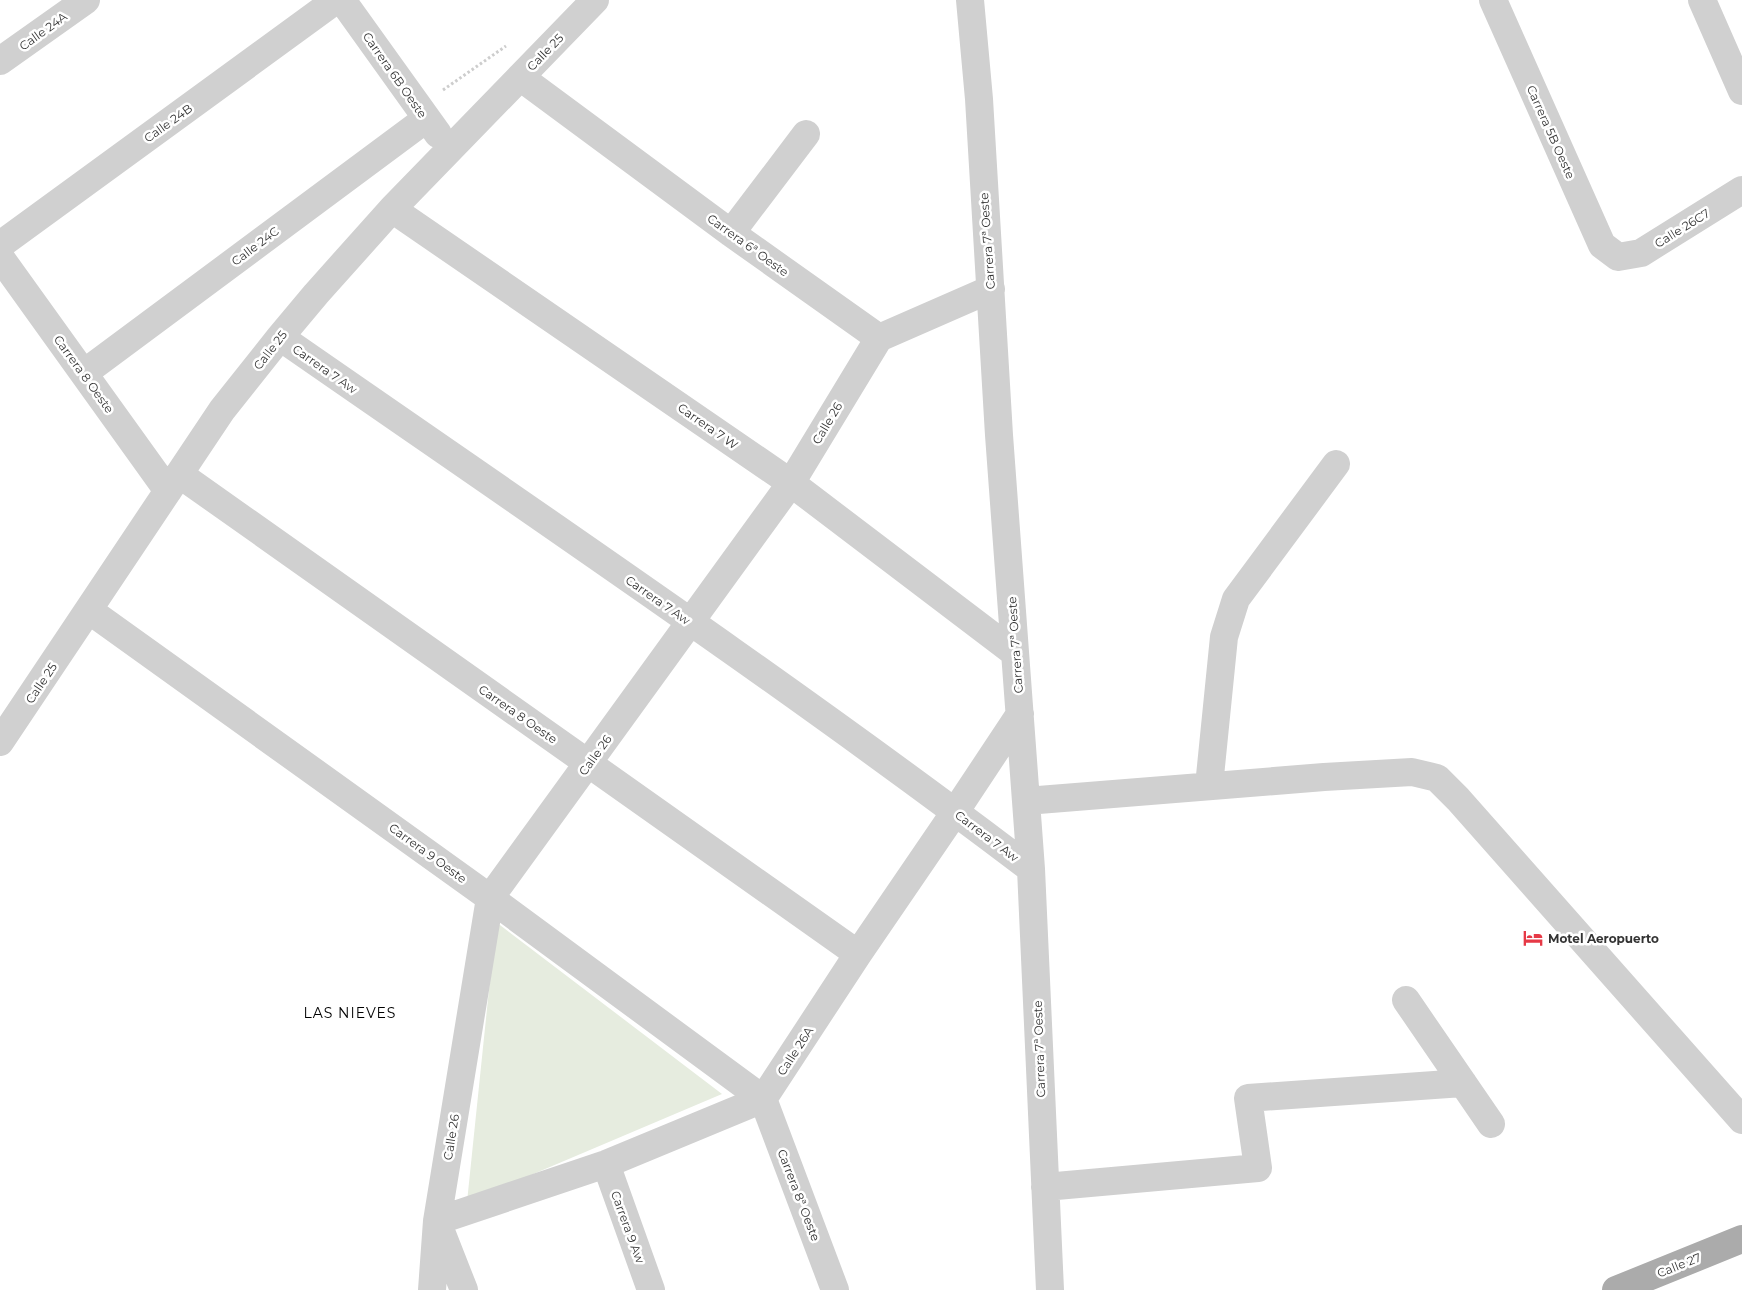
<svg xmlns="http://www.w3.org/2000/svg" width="1742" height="1290" font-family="Montserrat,sans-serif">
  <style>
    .green { fill: #e6ecdf }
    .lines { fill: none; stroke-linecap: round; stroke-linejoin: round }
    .path { stroke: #cdcdcd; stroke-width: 3; stroke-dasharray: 2.5 2.5; stroke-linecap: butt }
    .minor { stroke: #d0d0d0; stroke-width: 28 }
    .major { stroke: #ababab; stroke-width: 28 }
    .labels { text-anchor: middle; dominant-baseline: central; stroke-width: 5; stroke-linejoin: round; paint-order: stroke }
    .street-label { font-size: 12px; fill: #333; stroke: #fff }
    .poi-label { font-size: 12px; font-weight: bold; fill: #333; stroke: #fff; text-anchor: start }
    .neighbourhood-label { font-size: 14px; letter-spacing: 1px; fill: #000; stroke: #fff }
  </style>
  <rect width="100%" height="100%" fill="#fff"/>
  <path class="green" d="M496 922 722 1094 467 1202Z"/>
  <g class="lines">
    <path class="path" d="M443 90 506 46"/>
    <path class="minor" d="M342 0 438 134
      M970 0 979 99 999 435 1031 869 1050 1290
      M1493 0 1602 245 1618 257 1641 253 1742 190
      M1702 0 1742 91
      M0 61 86 0
      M520 77 731 233 879 338 991 289
      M392 209 791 483 1015 653
      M731 233 806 134
      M0 245 336 0
      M0 257 168 491
      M280 337C532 512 787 684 1031 869
      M84 373 426 119
      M179 474 858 954
      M90 611 490 898 763 1099
      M0 742 222 410 280 337 316 294 392 209 595 0
      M1209 786 1224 637 1236 599 1336 464
      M1026 801 1324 777 1412 772 1437 778 1458 799 1742 1120
      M1406 1000 1491 1124
      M763 1099 835 1290
      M606 1164 651 1290
      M1045 1187 1258 1168 1248 1098 1463 1083
      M437 1221 606 1164 763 1099 858 954 955 812 1020 714
      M440 1229 464 1290
      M432 1290 437 1221 490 898 791 483 879 338"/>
    <path class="major" d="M1616 1290 1742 1239"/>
  </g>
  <defs>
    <symbol id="hotel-bare" viewBox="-9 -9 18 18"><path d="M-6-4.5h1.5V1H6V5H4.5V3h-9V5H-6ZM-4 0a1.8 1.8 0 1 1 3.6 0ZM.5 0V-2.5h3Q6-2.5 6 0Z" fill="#e63946" stroke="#fff" stroke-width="2.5" paint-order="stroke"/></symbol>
  </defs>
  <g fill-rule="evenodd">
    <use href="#hotel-bare" x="1519" y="924" width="28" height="28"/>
  </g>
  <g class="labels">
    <g class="street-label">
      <text transform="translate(43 31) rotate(-36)">Calle 24A</text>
      <text transform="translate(545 52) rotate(-46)">Calle 25</text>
      <text transform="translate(395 75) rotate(55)">Carrera 6B Oeste</text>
      <text transform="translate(168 123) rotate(-36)">Calle 24B</text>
      <text transform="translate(1551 132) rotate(66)">Carrera 5B Oeste</text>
      <text transform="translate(1682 228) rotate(-32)">Calle 26C7</text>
      <text transform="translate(987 241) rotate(-94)">Carrera 7ª Oeste</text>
      <text transform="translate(748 245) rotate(36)">Carrera 6ª Oeste</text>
      <text transform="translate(255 246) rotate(-37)">Calle 24C</text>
      <text transform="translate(270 350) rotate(-52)">Calle 25</text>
      <text transform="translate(325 369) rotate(35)">Carrera 7 Aw</text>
      <text transform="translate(84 374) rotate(54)">Carrera 8 Oeste</text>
      <text transform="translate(827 423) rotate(-59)">Calle 26</text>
      <text transform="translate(708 426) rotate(35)">Carrera 7 W</text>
      <text transform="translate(658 600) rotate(35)">Carrera 7 Aw</text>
      <text transform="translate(1015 645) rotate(-94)">Carrera 7ª Oeste</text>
      <text transform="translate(41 683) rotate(-56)">Calle 25</text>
      <text transform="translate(518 714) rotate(35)">Carrera 8 Oeste</text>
      <text transform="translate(595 755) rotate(-54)">Calle 26</text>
      <text transform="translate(987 836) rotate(37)">Carrera 7 Aw</text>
      <text transform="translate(428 853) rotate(36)">Carrera 9 Oeste</text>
      <text transform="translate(1039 1049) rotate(-92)">Carrera 7ª Oeste</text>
      <text transform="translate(795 1051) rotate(-57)">Calle 26A</text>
      <text transform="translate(451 1137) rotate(-81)">Calle 26</text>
      <text transform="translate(799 1195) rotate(69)">Carrera 8ª Oeste</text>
      <text transform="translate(628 1227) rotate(70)">Carrera 9 Aw</text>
      <text transform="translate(1679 1265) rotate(-22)">Calle 27</text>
    </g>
    <g class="poi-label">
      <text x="1548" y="938">Motel Aeropuerto</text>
    </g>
    <g class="neighbourhood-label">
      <text x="350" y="1013">LAS NIEVES</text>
    </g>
  </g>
</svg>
